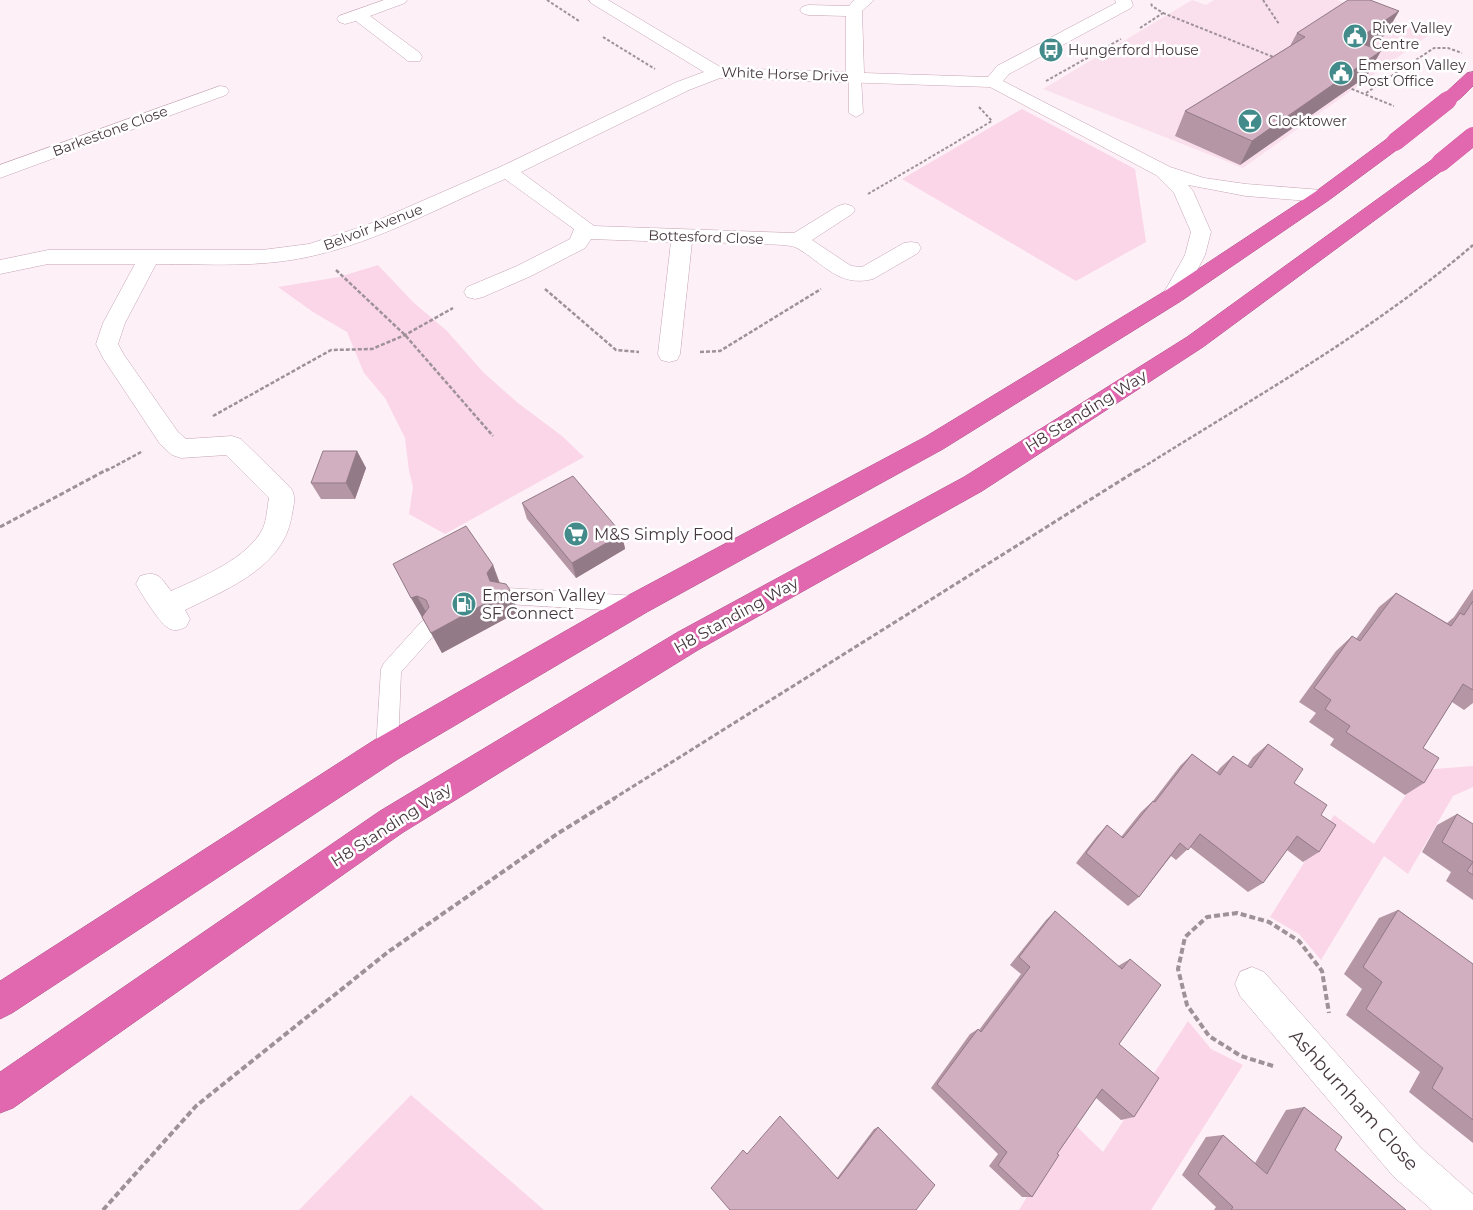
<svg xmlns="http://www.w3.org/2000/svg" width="1473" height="1210" font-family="Montserrat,sans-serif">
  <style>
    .built { fill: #fae0ed }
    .green { fill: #fad6e8 }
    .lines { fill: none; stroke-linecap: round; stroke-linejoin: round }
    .lane-casing { stroke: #c5a4b5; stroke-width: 1 }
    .street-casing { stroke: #c5a4b5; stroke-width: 1 }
    .highway-casing { stroke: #ab5788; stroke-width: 1 }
    .path-far3 { stroke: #9f9198; stroke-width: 2; stroke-dasharray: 3 2; stroke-linecap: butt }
    .path-far2 { stroke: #9f9198; stroke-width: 2.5; stroke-dasharray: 4 2; stroke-linecap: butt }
    .path-far1 { stroke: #9f9198; stroke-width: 3; stroke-dasharray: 5 2.5; stroke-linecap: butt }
    .path { stroke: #9f9198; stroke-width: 4; stroke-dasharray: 6 3; stroke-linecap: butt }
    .lane { fill: #fff; fill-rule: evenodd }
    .street { fill: #fff; fill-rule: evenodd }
    .highway { fill: #e167af; fill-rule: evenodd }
    .highway-bridge-casing { stroke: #ab5788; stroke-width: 18; stroke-linecap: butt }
    .highway-bridge { stroke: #e167af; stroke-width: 18 }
    .wall { fill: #b496a5 }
    .shaded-wall { fill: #927a86 }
    .building { fill: #d1afc0; stroke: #927a86 }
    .labels { text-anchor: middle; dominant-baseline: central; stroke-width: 5; stroke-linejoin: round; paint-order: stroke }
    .far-poi-label { font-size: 14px; fill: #46383f; stroke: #fff; text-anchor: start }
    .far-street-label { font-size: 14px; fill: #46383f; stroke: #fff }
    .street-label { font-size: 16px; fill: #46383f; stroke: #fff }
    .poi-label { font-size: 16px; fill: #46383f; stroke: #fff; text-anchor: start }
    .near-street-label { font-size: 19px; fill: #46383f; stroke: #fff }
  </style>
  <rect width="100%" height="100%" fill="#fef0f7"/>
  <path class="built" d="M1192 0 1206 5 1214 0H1337L1429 35 1243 168 1043 89Z"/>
  <path class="green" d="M1022 109 1135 169 1146 242 1076 281 902 179Z
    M378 265 413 302 447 331 484 373 518 403 562 436 584 457 445 534 409 514 413 487 409 471 405 438 385 398 364 373 347 332 313 312 278 287 339 277Z
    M1473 766V787L1453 796 1408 874 1384 856 1321 960 1299 934 1270 917 1334 815 1374 844 1422 770Z
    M1188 1021 1211 1049 1243 1065 1151 1210H1019L1073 1123 1103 1152Z
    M411 1095 544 1210H299Z"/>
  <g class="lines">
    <defs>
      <path id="lane" d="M855 73 861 77 863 113 856 117 849 113V77Z
        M507 588 637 596 644 598 647 604 644 610 637 612 507 604 500 602 497 596 500 590Z
        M428 619 435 622 438 628 435 634 401 672 398 749 395 756 387 759 379 756 376 749 381 669 384 663 421 622Z"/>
      <path id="street" d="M384 0H407L405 3 370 16 420 53 422 57 420 61H408L356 21 345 24 339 22 337 19 339 16Z
        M589 0H608L722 68 846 72V16L808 15 802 13 800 10 802 7 808 5 849 6 854 0H874L862 11 864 73 988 77 997 66 1116 3 1115 0H1131L1133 5 1131 8 1009 74 1003 81 1170 167 1204 178 1246 184 1322 190 1329 192 1332 196 1329 200 1322 202 1246 196 1188 185 1193 191 1211 232 1205 255 1184 296 1181 301 1173 303 1165 301 1162 296 1185 255 1191 232 1174 193 1156 175 990 87 720 78 689 90 521 172 594 226 794 233 838 206 845 204 852 206 855 210 852 214 812 240 851 266 862 267 904 243 911 242 918 243 921 248 918 253 873 279C838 288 823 262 795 247 786 243 708 243 692 242L680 354 677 360 669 362 661 360 658 354 671 242 591 239 585 248 531 276 483 297 475 299 467 297 464 292 467 287 517 266 570 239 574 229 505 179C442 206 379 241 312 256 261 268 208 264 156 264L125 323 118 344 124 355 178 432 186 439 232 436 241 439 291 488C296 497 294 504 292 514 285 567 227 589 185 610L190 619 186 627C179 630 173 632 167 627 159 622 141 593 136 584L140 576C158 570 161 578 171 591 200 578 249 558 263 528 267 519 267 508 269 498L226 455 181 458 172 455 160 444 103 358 96 344 103 323 135 264H48L0 274V260L48 250H262L309 244 367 225 500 167 677 82 704 72 591 3Z
        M220 86 226 87 229 91 226 95 0 178V165Z
        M1252 967 1264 972 1421 1148 1473 1194V1210H1432L1393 1176 1240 996 1235 984 1240 972Z"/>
      <path id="highway" d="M1473 72V86C1463 95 1456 107 1442 104L1439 100 1442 96 1467 73Z
        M1395 136 1402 138 1404 142 1402 146 1329 200 1181 301 943 449 647 612 398 759 12 1013 0 1019V981L376 739 627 596 925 437 1165 291 1315 192 1388 138Z
        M1440 157 1447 159 1449 163 1447 167 1203 347 982 491 698 650 402 833 13 1108 0 1113V1072L380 811 678 632 964 477 1187 337 1433 159Z"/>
    </defs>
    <use href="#lane" class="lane-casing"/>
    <use href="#street" class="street-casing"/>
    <use href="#highway" class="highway-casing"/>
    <path class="path-far3" d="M547 0 579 21
      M1263 0 1279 24
      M1163 13 1276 58
      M1140 28 1163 13 1152 6 1151 3
      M603 37 655 69
      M1046 81 1121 39
      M1347 87 1394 106
      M1366 93 1434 48H1448L1462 53
      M868 194 992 121 979 107"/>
    <path class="path-far2" d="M336 270 405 335 493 436
      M545 289 616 350 639 352
      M700 352 720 351 821 289
      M213 416 331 350 372 349 405 335 453 308
      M106 471 143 451
      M1137 471C1251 399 1371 333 1473 245"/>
    <path class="path-far1" d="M0 527 108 469
      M613 799 1139 469"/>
    <path class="path" d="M1273 1066 1241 1056 1209 1036 1187 1005 1178 969 1185 937 1207 917 1237 913 1269 922 1299 941 1322 971 1329 1013
      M103 1210 196 1106 388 952 557 834 615 798"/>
    <use href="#lane" class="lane"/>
    <use href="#street" class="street"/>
    <use href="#highway" class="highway"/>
    <defs>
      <path id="highway-bridge" d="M1395 142 1448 100
        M1440 163 1473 136"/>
    </defs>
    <use href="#highway-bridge" class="highway-bridge-casing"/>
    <use href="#highway-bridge" class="highway-bridge"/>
  </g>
  <path class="wall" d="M1399 11 1385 35 1369 47 1367 76 1240 165 1175 136 1185 111 1290 46 1297 33Z
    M357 451 366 468 355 499H321L311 483Z
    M522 503 622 534 625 549 576 578 527 519Z
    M393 564 493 565 500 583 518 612 442 653Z
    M1473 589V703L1464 710 1452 702 1423 748 1424 783 1405 795 1330 745 1334 739 1309 722 1316 713 1299 702 1336 651 1352 636 1356 639 1379 607 1396 593 1447 623 1454 617Z
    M1268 744 1294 783 1321 815 1319 852 1303 862 1287 850 1263 883 1248 892 1190 847 1176 860 1171 856 1139 897 1128 906 1076 863 1097 836 1107 825 1121 837 1141 812 1153 801 1180 766 1192 754 1217 772 1220 768 1233 756 1247 766 1253 757Z
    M1457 814 1473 824V900L1446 881 1451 872 1422 852 1437 825Z
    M1398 910 1473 964V1143L1409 1092 1420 1072 1346 1015 1362 989 1344 974 1379 918Z
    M1055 911 1118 966 1130 959 1119 1044 1134 1117 1121 1120 1096 1098 1057 1154 1032 1197H1022L989 1166 998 1154 931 1088 970 1034 978 1029 979 1030 1021 974 1010 965 1046 920Z
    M1304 1107 1335 1150 1406 1210H1214L1216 1207 1182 1175 1206 1137 1223 1135 1255 1163 1286 1110Z
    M878 1127 935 1185 711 1188 747 1154 837 1178 874 1129Z"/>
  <path class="shaded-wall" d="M1399 11 1385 35 1342 65 1355 41Z
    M1381 51 1367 76 1240 165 1252 141Z
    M357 451 366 468 355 499 346 483Z
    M622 534 625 549 576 578 572 563Z
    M493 565 501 588 495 595 487 573Z
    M510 590 518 612 442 653 431 633Z
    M417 596 429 617 423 619 411 598Z"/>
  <path class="building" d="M1348 0H1370L1399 11 1355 41 1381 51 1252 141 1185 111 1305 37 1297 33Z
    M323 451H357L346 483H311Z
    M573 476 622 534 572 563 522 503Z
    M466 526 493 565 487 573 490 581 506 584 510 590 431 633 422 617 429 607 426 600 417 596 411 598 393 564Z
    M1396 593 1451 626 1460 613 1464 615 1473 601V690L1463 684 1423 748 1439 758 1424 783 1346 732 1350 726 1325 709 1331 700 1314 688 1352 636 1360 641Z
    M1268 744 1303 769 1294 783 1327 805 1321 815 1336 825 1319 852 1297 836 1263 883 1200 834 1188 850 1180 843 1139 897 1086 853 1107 825 1123 838 1153 801 1155 802 1192 754 1220 775 1233 756 1251 768Z
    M1457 814 1473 824V875L1467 871 1473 862 1442 842Z
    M1398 910 1473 964V1120L1432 1088 1443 1068 1366 1009 1382 982 1363 967Z
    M1055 911 1122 969 1130 959 1161 985 1119 1044 1159 1078 1134 1117 1102 1089 1057 1154 1059 1155 1032 1197 998 1165 1007 1152 937 1084 978 1029 981 1032 1030 967 1019 957Z
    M1304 1107 1342 1137 1335 1150 1406 1210H1231L1233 1207 1198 1174 1223 1135 1267 1174Z
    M780 1116 838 1179 878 1127 935 1185 916 1210H730L711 1188 743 1150 747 1154Z"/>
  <defs>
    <symbol id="civic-disc" viewBox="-11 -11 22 22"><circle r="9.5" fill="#438b8b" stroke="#fff"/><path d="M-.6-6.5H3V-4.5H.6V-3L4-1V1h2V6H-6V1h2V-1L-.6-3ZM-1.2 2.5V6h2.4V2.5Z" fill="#fff"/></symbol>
    <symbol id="bus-disc" viewBox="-11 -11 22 22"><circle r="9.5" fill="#438b8b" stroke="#fff"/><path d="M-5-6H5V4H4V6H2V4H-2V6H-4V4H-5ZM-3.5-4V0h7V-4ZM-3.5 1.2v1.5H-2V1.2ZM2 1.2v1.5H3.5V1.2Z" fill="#fff"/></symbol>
    <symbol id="bar-disc" viewBox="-11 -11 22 22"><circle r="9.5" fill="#438b8b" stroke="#fff"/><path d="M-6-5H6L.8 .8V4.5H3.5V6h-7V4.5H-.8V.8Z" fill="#fff"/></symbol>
    <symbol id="supermarket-disc" viewBox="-11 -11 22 22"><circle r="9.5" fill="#438b8b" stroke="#fff"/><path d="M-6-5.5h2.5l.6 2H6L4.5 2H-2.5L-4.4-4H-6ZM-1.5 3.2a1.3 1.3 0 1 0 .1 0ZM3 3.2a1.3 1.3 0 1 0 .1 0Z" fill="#fff"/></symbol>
    <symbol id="fuel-disc" viewBox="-11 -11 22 22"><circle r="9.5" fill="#438b8b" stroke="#fff"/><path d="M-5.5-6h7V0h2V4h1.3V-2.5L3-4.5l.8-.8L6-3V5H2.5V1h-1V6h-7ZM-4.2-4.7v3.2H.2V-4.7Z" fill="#fff"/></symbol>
  </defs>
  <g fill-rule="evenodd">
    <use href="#civic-disc" x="1341" y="22" width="28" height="28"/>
    <use href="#bus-disc" x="1037" y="36" width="28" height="28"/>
    <use href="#civic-disc" x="1327" y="59" width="28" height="28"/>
    <use href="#bar-disc" x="1236" y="107" width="28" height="28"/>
    <use href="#supermarket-disc" x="562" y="520" width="28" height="28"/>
    <use href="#fuel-disc" x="450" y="590" width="28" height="28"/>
  </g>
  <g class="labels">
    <g class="far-poi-label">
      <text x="1372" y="28">River Valley<tspan x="1372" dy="16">Centre</tspan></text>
      <text x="1068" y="50">Hungerford House</text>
      <text x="1358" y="65">Emerson Valley<tspan x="1358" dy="16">Post Office</tspan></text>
      <text x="1268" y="121">Clocktower</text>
    </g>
    <g class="far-street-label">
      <text transform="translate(785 74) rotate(2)">White Horse Drive</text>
      <text transform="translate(110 131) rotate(-20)">Barkestone Close</text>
      <text transform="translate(373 227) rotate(-21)">Belvoir Avenue</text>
      <text transform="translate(706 237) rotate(2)">Bottesford Close</text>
    </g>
    <g class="street-label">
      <text transform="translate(1086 411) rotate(-32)">H8 Standing Way</text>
      <text transform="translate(736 615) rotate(-29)">H8 Standing Way</text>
      <text transform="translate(391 825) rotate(-33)">H8 Standing Way</text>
    </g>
    <g class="poi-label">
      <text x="594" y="534">M&amp;S Simply Food</text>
      <text x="482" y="595">Emerson Valley<tspan x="482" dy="18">SF Connect</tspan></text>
    </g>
    <g class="near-street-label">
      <text transform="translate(1354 1100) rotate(48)">Ashburnham Close</text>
    </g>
  </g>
</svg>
